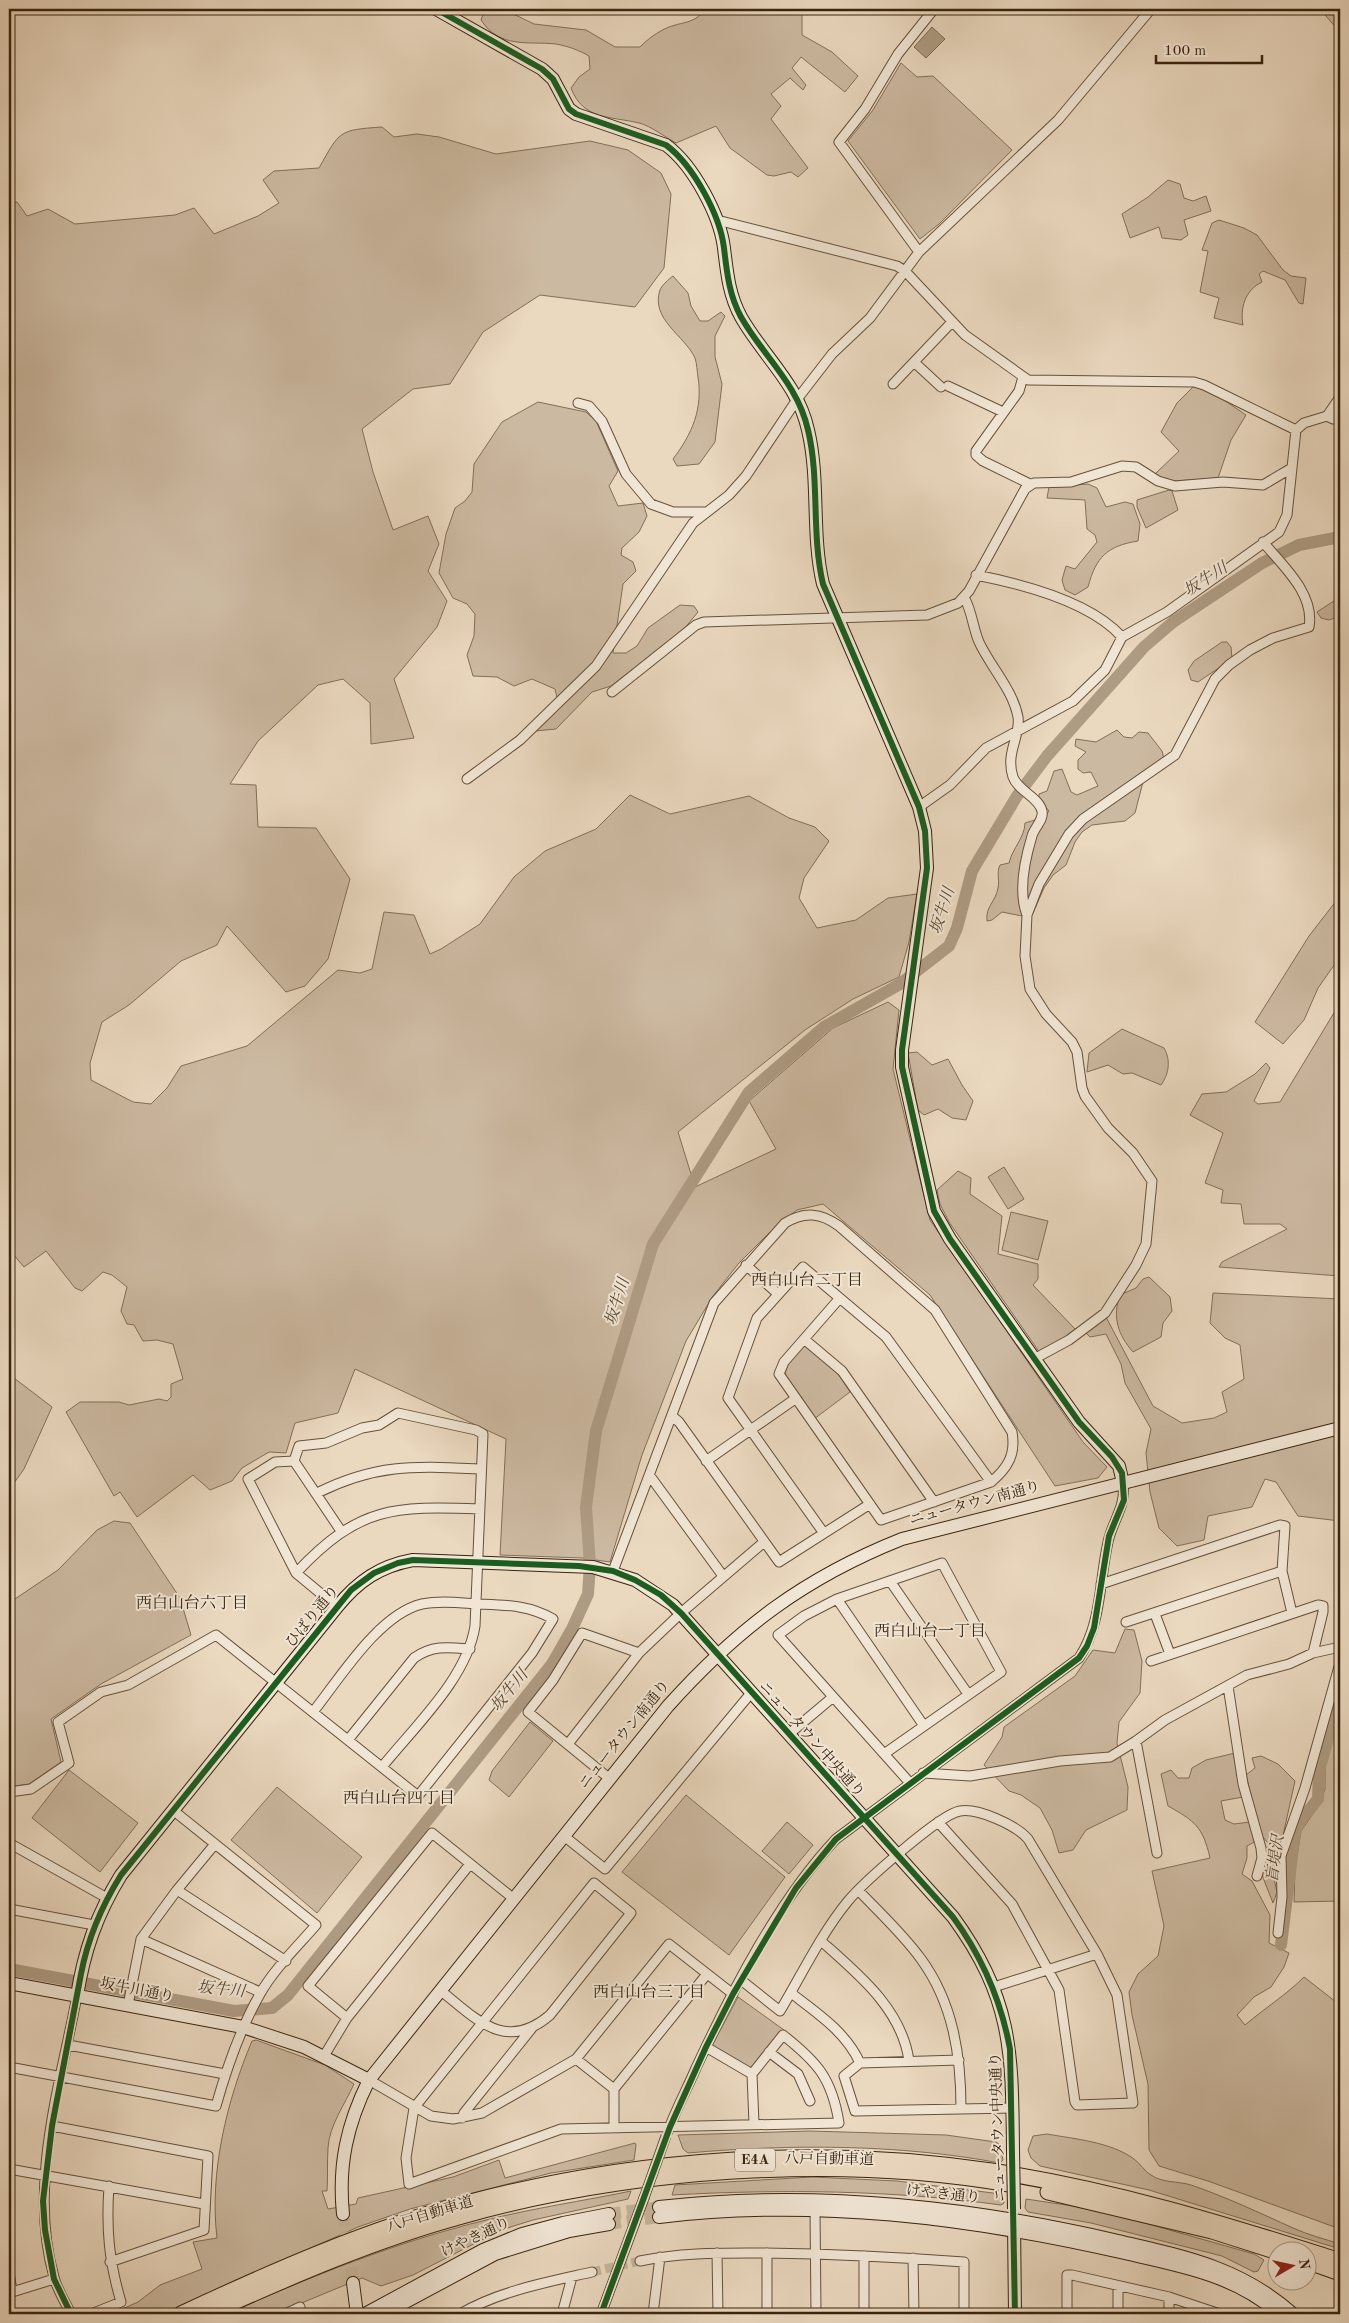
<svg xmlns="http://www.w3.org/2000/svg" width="1349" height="2323" font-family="'Old Standard TT','Noto Serif JP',serif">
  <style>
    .green { fill: #ccb9a1; stroke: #836e58 }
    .water { fill: #ae9b83; stroke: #806b55 }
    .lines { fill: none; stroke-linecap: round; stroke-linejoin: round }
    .river { stroke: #ae9b83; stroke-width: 12 }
    .street-tunnel { stroke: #c7b49c; stroke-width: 9; stroke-dasharray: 9 4.5; stroke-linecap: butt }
    .secondary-tunnel { stroke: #c7b49c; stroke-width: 12; stroke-dasharray: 12 6; stroke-linecap: butt }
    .street-casing { stroke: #66513b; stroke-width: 11 }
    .secondary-casing { stroke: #3a240f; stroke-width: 14 }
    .highway-casing { stroke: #3a240f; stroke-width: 17 }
    .street { stroke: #f1e6d5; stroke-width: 9 }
    .secondary { stroke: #f1e6d5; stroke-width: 12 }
    .highway { stroke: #ead8bf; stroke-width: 15 }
    .street-bridge-casing { stroke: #66513b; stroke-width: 11; stroke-linecap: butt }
    .secondary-bridge-casing { stroke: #3a240f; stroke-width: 14; stroke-linecap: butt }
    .street-bridge { stroke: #f1e6d5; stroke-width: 9 }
    .secondary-bridge { stroke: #f1e6d5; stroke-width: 12 }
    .cycleway-casing { stroke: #f1e6d5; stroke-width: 9 }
    .cycleway { stroke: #1b5e20; stroke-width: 6 }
    .labels { text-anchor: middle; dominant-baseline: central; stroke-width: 4; stroke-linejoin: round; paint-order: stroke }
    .shield { fill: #f1e6d5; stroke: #715e4a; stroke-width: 1 }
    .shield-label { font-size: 14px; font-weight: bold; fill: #3a240f }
    .street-label { font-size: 15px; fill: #3a240f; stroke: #f1e6d5 }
    .water-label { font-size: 16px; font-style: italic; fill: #5d4832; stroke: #f1e6d5 }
    .neighbourhood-label { font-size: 16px; fill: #3a240f; stroke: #f1e6d5 }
  </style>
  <rect width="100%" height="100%" fill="#ead8bf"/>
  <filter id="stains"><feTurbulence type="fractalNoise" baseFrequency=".004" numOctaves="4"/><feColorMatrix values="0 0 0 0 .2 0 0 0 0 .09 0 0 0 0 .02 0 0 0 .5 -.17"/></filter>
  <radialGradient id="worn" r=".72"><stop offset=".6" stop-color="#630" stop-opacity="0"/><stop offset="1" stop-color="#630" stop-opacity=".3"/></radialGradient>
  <path class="green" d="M485 9H503L534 24 586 30 615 47H640C648 39 657 32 669 27 686 21 693 24 706 9H793L802 13V35L832 52 858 76 845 92 801 57 792 68 806 85 803 90 790 78 771 94 781 106 771 119 808 168 798 177 791 172 774 176 767 175 730 148 716 126 676 143C665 137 651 126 639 123 610 116 583 120 571 88L579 77 590 69 589 56C579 50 567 46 556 44 528 41 500 49 481 20Z
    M1320 9H1340V31L1338 30Z
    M901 63 917 77 933 76 1012 150 939 224 920 239 848 141 873 110Z
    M382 127 394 137 417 134 439 137 496 154 590 141 628 150 661 173 671 194 664 268 635 307 540 295 483 332 450 384 413 389 362 429 373 472 393 530 428 516 439 544 428 571 447 601 437 627 394 679 414 738 371 744 370 703 343 679 318 685 258 741 230 784 256 785 258 827 316 828 350 879 328 959 305 986 286 992 227 926 217 945 181 961 129 1005 102 1022 90 1063 91 1080 133 1102 151 1104 167 1088 181 1066 247 1046 338 970 360 973 372 969 384 912 414 915 430 954 441 949 480 924 514 877 545 851 596 829 630 795 670 814 749 796 789 818 815 827 829 841 804 878 799 898 817 928 856 920 888 898 917 894 909 942 899 977 853 999 805 1030 678 1132 695 1187 776 1149 749 1101 833 1028 888 1002 899 1010 893 1069 930 1220 1083 1442 1107 1467 1098 1478 1055 1486 930 1295 823 1204 797 1210 776 1226 739 1263 713 1296 686 1341 642 1455 610 1562 582 1558 500 1555 506 1439 355 1369 338 1413 295 1423 286 1453 269 1452 242 1468 232 1481 210 1490 193 1475 137 1517 120 1492 114 1496 66 1412 80 1402H119L129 1405 159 1399 167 1401 171 1397V1384L183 1379 173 1344 157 1340 143 1341 134 1325 127 1324 121 1311 127 1287 112 1275 103 1272 82 1291 75 1288 46 1251 24 1267 13 1254 9 1256V203L17 202 27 216 48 209 75 224 175 215 194 208 214 234 258 216 279 203 263 180 274 171 319 168C340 131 338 130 382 127Z
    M1168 180 1180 184 1184 198 1193 201 1206 196 1211 211 1184 220 1188 235 1181 240 1162 238 1159 227 1130 238 1122 214 1148 197Z
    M1219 220 1244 228 1257 235 1283 270 1291 276 1306 278 1303 304 1299 303 1285 280 1263 271 1259 274 1262 282C1245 290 1240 308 1243 325L1214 318 1219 298 1200 292 1208 251 1202 250 1212 223Z
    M673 276 688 293 691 306 700 321H708L721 312 725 316 715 336V357L722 384 715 442 699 464 677 466 673 459C692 434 703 409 698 377 697 371 697 364 695 358 685 336 650 319 660 290 662 285 669 279 673 276Z
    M1194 386 1218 396 1246 415 1231 440 1218 478 1173 481 1154 475 1179 451 1161 432 1177 403Z
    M538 402 586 412 596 421 618 471 609 486 618 506 643 503 647 516 639 532 622 548 621 555 633 562 636 571 623 584 613 653H626L637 646 648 628 680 605 694 606 698 612 684 629 611 686 592 692 556 729 535 731 559 706 555 689 532 679 514 686 497 677 473 676 467 655 474 636 475 614 467 604 453 598 439 573 446 534 455 508 465 501 472 492 474 464 502 422Z
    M1088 484 1097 488 1106 507 1125 502 1133 504 1140 524 1138 541C1107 546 1096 557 1088 587L1075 595 1065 590 1062 580 1066 566 1075 569 1097 542 1095 535 1087 529 1085 500 1047 498 1049 487Z
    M1169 490 1172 491 1178 510 1146 528 1137 507V500Z
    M1340 597V616L1329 620 1321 618 1317 612Z
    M1222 642H1227L1231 647 1232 659 1198 682 1191 680 1188 670 1194 661Z
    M1117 730 1124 737 1132 738 1139 732 1148 733 1162 751 1164 759 1143 782 1135 813 1125 821 1092 825 1082 832 1075 842 1066 865 1053 875 1044 888 1033 913 1022 916 1002 912 992 920 987 921C985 907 996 901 998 888 1000 879 996 873 1000 865L1009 863C1012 849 1025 837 1025 823L1045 817 1049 811 1039 799V794L1047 791 1054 771 1062 769 1071 792 1077 795 1098 786 1091 772 1083 773 1078 769V760L1086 752 1075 746 1076 739 1096 742Z
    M1340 896V962L1337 961 1318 988 1304 1020 1283 1044 1255 1022 1309 936Z
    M1340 1003V1276L1219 1267 1222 1262 1287 1229 1280 1224H1244L1241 1204 1221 1203 1223 1190 1205 1183 1223 1133 1190 1115 1202 1094 1226 1092 1255 1074 1266 1063 1270 1068 1254 1101 1258 1104 1280 1102Z
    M1122 1029 1164 1048C1171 1060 1169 1074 1161 1085L1132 1073 1123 1074 1108 1065 1087 1072 1089 1053Z
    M917 1052 932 1065 948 1059 962 1085 973 1101 966 1120 952 1118 938 1109 924 1115 918 1110 908 1053Z
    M1004 1167 1024 1199 1008 1209 988 1177Z
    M958 1171 971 1178 970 1194 1002 1216 998 1254 1038 1264V1279L1033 1285 1076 1330 1040 1353 949 1222 940 1204 937 1190Z
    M1011 1212 1048 1221 1038 1260 1002 1250Z
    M1149 1277 1170 1297 1172 1311 1163 1323 1161 1337 1133 1352C1118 1335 1112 1317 1120 1295L1136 1288 1143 1279Z
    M1213 1293 1340 1299V1521L1298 1516 1276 1482 1265 1479 1252 1507 1208 1516 1204 1540 1177 1546 1159 1528 1150 1492 1146 1453 1151 1429 1125 1383 1121 1364 1106 1334 1090 1337 1085 1332 1106 1317 1153 1406 1182 1423 1214 1418 1227 1412 1222 1392 1244 1379 1240 1345 1225 1338 1210 1323Z
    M805 1345 839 1375 850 1392 814 1419 786 1377C783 1364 797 1354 805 1345Z
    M9 1377 14 1378 52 1407 24 1469 9 1490Z
    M114 1521 130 1523 180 1598 191 1635 101 1684 51 1719 61 1762 29 1784 9 1787V1603L58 1570 97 1530Z
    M1125 1629 1134 1630 1142 1661 1140 1693 1119 1722 1117 1743 1128 1787 1127 1810 1086 1830 1073 1850 1059 1853 1052 1830 1040 1808 1021 1795 1009 1791 984 1765 1002 1737 1004 1727 1075 1676 1093 1650 1115 1653Z
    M530 1722 553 1741 509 1797 489 1780 492 1771Z
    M1340 1735V1901L1294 1902 1295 1868 1301 1831 1319 1805 1325 1789V1767L1332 1739Z
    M1235 1753 1243 1797 1221 1801 1225 1820 1234 1824 1250 1822 1256 1841 1247 1846V1858L1242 1874 1252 1881 1270 1915 1269 1943 1289 1953 1284 1967 1271 1987 1254 1997 1237 2015 1245 2025C1265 2008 1286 1995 1304 1977L1336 2002 1340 2024V2157L1337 2163 1340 2177V2229L1208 2181 1159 2166 1149 2150 1148 2084 1132 2015 1129 1992 1138 1974 1158 1956 1164 1926 1152 1871 1210 1858C1203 1827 1195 1821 1168 1806L1161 1774 1171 1770 1178 1778H1189L1192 1768 1206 1760Z
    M1261 1756 1278 1764 1295 1781 1282 1840 1276 1854 1274 1879 1277 1892 1273 1903 1262 1875 1268 1843 1261 1835 1246 1775 1255 1768 1252 1758Z
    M69 1770 138 1823 100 1872 32 1818Z
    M277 1787 362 1857 317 1913 231 1840Z
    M686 1795 785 1877 729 1955 622 1872Z
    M787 1822 813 1845 789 1874 762 1851Z
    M738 1997 784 2030 753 2068 750 2069 714 2048 713 2044Z
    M256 2040 325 2065 354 2084C345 2104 329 2126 328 2148 327 2162 328 2176 327 2191H322L328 2209 356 2204 358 2198 453 2177 499 2160 505 2178 635 2143 636 2145 634 2160 551 2173 410 2209 358 2227 164 2314H111L138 2302 160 2285 202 2269 193 2242 217 2238C209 2173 227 2100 252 2041Z
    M810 2131 946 2135 996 2142 1000 2145 1003 2160 1000 2163C899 2144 790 2144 688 2153L683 2149 678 2135Z
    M1047 2134C1075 2139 1111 2142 1134 2159 1141 2164 1144 2171 1151 2175 1162 2183 1178 2181 1191 2185 1226 2197 1260 2213 1293 2228 1308 2235 1325 2239 1340 2244V2249L1149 2190 1040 2166 1031 2158 1028 2150 1033 2136Z
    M812 2177 897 2181 993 2193 1003 2195 1004 2203 1001 2205C891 2190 782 2189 672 2195L675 2185Z
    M631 2191 628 2199 533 2220 501 2230 413 2275 381 2286 362 2278 275 2314H227C311 2276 397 2242 486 2220 534 2208 583 2201 631 2191Z
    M1026 2199 1073 2206 1124 2217 1254 2254 1264 2260 1258 2271 1254 2272 1222 2256 1091 2223 1028 2212 1025 2208Z"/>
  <path class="water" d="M932 27 945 39 926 58 914 47Z"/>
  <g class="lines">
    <path class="river" d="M1281 1945 1295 1832 1300 1821 1318 1799 1319 1771 1340 1696
      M9 1969 234 2011 272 2008 288 1995 552 1664 572 1629 588 1594 590 1565 586 1507 596 1431 653 1244 749 1092 824 1027 900 984 949 946 957 928 972 871 1017 796 1047 756 1144 647 1173 622 1262 563 1299 545 1340 537"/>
    <path class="street-tunnel" d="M592 2272 640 2261"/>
    <path class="secondary-tunnel" d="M343 2214 353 2283
      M609 2214 659 2207
      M609 2224 659 2217"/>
    <defs>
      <path id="street" d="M717 220 897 266 905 271 965 335 1028 380 1194 382 1204 385 1296 430
        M919 252 839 142 865 109 898 54 934 9
        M914 362 941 387
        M1023 377 1019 391 976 451V455L983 461 1030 484
        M893 384 951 323
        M948 386 1003 412
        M578 403 589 406 602 421 626 474 651 504 673 512H707
        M1327 416 1333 419 1340 417
        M976 575C1022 584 1090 601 1122 637
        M965 599C972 612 973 628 979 642 990 666 1013 690 1018 717 1021 735 1005 753 1013 777 1018 791 1039 797 1042 811 1044 820 1034 828 1032 836 1025 859 1018 892 1027 915
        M612 692 696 625 704 622 927 615 958 603 969 591 1025 489 1034 483 1071 482 1122 466 1136 467 1158 481 1175 486 1223 482 1263 485 1290 469
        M467 779 520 740 596 666 693 523 729 495 746 476 798 398 832 354 870 318 919 252 1058 120 1151 9
        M919 807 950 785 986 748 1073 701 1105 670 1122 637 1167 612 1279 532 1287 515 1296 430 1304 423 1327 416 1340 397
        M746 1265 778 1294
        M804 1339 842 1371 934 1502
        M1034 1359 1069 1340 1105 1313 1136 1265 1146 1244 1152 1181 1133 1153 1108 1128 1085 1096 1082 1088 1077 1052 1072 1042 1046 1014 1030 989 1025 956 1027 915 1039 884 1069 834 1083 819 1175 755 1215 679 1229 665 1250 650 1273 638 1309 627C1315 594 1283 566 1263 542
        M672 1416 679 1422 779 1562 870 1504
        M294 1461 299 1446 326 1443 362 1428 379 1425 398 1413 476 1430 483 1434 475 1626C467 1678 415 1726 382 1767
        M706 1461 795 1399
        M650 1476 723 1576
        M317 1493C377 1463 416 1466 481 1469
        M823 1532 728 1398 757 1318 803 1267 886 1337 991 1482
        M613 1571 714 1303 785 1223C805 1211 821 1213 839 1226L935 1310 1012 1432C1016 1454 1008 1468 991 1482L881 1520 779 1374 784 1362 839 1299
        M296 1573C359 1506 393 1506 480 1509
        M890 1581 968 1694
        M1101 1584 1280 1525 1285 1526 1282 1571 1292 1613
        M837 1599 924 1726
        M337 1607 296 1573 248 1479 275 1462 294 1461 341 1531
        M1155 1614 1170 1654
        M1126 1622 1282 1571
        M1151 1661 1318 1605 1323 1606V1612L1313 1653
        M1228 1686 1243 1784 1261 1848 1262 1858 1257 1876
        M789 1734 833 1697
        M348 1740 414 1658C432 1645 448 1647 470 1649
        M1136 1741 1157 1853
        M568 1744 639 1653 681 1613 764 1542
        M884 1754 1001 1672 942 1563 837 1599 804 1616 778 1635 910 1783
        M923 1773 970 1776 1060 1761 1110 1757 1136 1741 1165 1720 1247 1675 1289 1664 1313 1653 1340 1647
        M610 1779 528 1712 553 1680 582 1633 639 1653
        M9 1792 31 1789 69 1763 58 1722 101 1692 128 1685 216 1635 418 1796 532 1653 553 1619C529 1605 506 1605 479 1604 461 1603 441 1600 422 1604 379 1614 340 1678 313 1712
        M564 1836 605 1869 751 1693
        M9 1843 107 1898
        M177 1890 286 1961
        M858 1890C879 1912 903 1934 921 1959 953 2003 961 2055 961 2109
        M9 1909 94 1925
        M1278 1933 1282 1897 1281 1856 1305 1788 1340 1663
        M141 1939 260 1992
        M821 1941C858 1974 902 2009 909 2061
        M741 1980 780 2011C802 1974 821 1934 848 1901 863 1883 940 1814 960 1811 978 1808 1016 1825 1028 1839L1097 1954 1117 1995 1133 2103 1077 2105 1075 2102 1059 1990 1012 1904 938 1822
        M994 1987 1097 1954
        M440 1990C476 2019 506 2053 550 2015L631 1913 594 1883 414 2108 406 2158 409 2184 561 2129 839 2123C832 2078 817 2062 783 2035L752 2074 706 2047
        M791 1993C817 2013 846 2032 860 2063
        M128 2005 141 1939 177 1890 215 1844
        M347 2018 308 1986 432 1833 514 1899
        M68 2045 225 2074
        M769 2052 798 2074 810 2101
        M324 2056 347 2018 470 1864
        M576 2059 614 2089 707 1974
        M959 2060 860 2063 844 2076 855 2111 1013 2108
        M9 2067 216 2106C227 2067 240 2029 260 1994 274 1969 297 1947 316 1925L174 1811
        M752 2074 754 2124
        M369 2080 431 2116 453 2119 482 2113 576 2059 669 1944 733 1994
        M614 2089V2128
        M462 2118 464 2113 532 2028
        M52 2126 208 2156 204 2230 110 2262
        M668 2131C676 2109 687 2089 696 2068 731 1993 779 1899 836 1839L1079 1658C1102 1623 1099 1582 1108 1542 1113 1519 1126 1508 1123 1483
        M9 2169 204 2204
        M815 2210 816 2314
        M717 2253 718 2314
        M767 2253V2314
        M864 2256V2314
        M913 2258 914 2314
        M640 2261C682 2252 723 2253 765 2253 832 2254 897 2257 964 2262V2314
        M9 2271 12 2292
        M1118 2286V2314
        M9 2293 54 2279
        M1169 2297V2314
        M71 2314C65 2302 57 2289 54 2277 28 2186 60 2085 77 1996
        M91 2314 121 2302C109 2261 106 2229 109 2186
        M285 2314 300 2307 301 2314
        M460 2314C499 2291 548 2282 592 2272
        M562 2314 572 2277
        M601 2314 644 2198
        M653 2314 660 2257
        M1067 2314V2275H1072L1169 2297 1220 2314"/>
      <path id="secondary" d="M436 9 542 69 553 79 569 109 576 114 666 145C693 165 720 215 724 248 727 273 729 295 741 317 763 356 798 384 808 430 820 480 811 533 823 584L919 807 925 831 927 868 902 1050V1067L934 1211 950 1239 1079 1422 1119 1466 1123 1483
        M9 1983 243 2027 304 2047 369 2080
        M77 1996C84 1951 97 1914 121 1875L337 1607C358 1581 380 1566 413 1560L593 1567 635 1580 673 1605 953 1917C1013 1999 1012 2053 1013 2150
        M659 2207C810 2190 967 2206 1114 2240 1182 2256 1239 2266 1293 2314
        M343 2214C338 2165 347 2124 369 2080L668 1706C738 1628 804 1578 902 1539L1340 1428
        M659 2217C813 2198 970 2218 1120 2252 1177 2265 1234 2274 1279 2314
        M1014 2222 1015 2314
        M353 2283 357 2314
        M365 2314 483 2250 522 2234 563 2223 609 2214
        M383 2314 495 2254 569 2231 609 2224"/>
      <path id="highway" d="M1048 2192 1212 2231 1275 2251
        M1306 2261 1340 2273
        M181 2314C273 2271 368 2229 467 2203 636 2158 818 2145 991 2171 1111 2189 1225 2224 1340 2261
        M207 2314C290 2277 374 2240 462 2216 630 2169 836 2154 1009 2184"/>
    </defs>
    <use href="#street" class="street-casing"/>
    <use href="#secondary" class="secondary-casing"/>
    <use href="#highway" class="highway-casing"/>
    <use href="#street" class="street"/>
    <use href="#secondary" class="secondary"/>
    <use href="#highway" class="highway"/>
    <defs>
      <path id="street-bridge" d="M644 2198 666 2136"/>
      <path id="secondary-bridge" d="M1013 2150 1014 2209"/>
    </defs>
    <use href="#street-bridge" class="street-bridge-casing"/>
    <use href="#secondary-bridge" class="secondary-bridge-casing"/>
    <use href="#street-bridge" class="street-bridge"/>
    <use href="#secondary-bridge" class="secondary-bridge"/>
    <defs>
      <path id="cycleway" d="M436 9 542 69 553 79 569 109 576 114 666 145C693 165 720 215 724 248 727 273 729 295 741 317 763 356 798 384 808 430 820 480 811 533 823 584L919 807 925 831 927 868 902 1050V1067L934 1211 950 1239 1079 1422 1112 1457 1122 1473 1124 1500 1109 1536 1094 1628 1087 1646 1079 1658 836 1839 796 1888 733 1994 706 2047 670 2127 601 2314
        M71 2314 54 2279 45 2230 43 2201 52 2126 81 1974C88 1937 101 1907 121 1875L351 1590 374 1573 398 1563 413 1560 579 1566 613 1571 635 1580 661 1595 681 1613 953 1917C983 1958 1001 2000 1010 2049L1015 2314"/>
    </defs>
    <use href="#cycleway" class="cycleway-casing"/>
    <use href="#cycleway" class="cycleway"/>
  </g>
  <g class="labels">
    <rect class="shield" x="735" y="2148.5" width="40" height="23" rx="4"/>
    <g class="shield-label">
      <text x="755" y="2160">E4A</text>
    </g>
    <g class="street-label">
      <text transform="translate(975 1504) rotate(-15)">ニュータウン南通り</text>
      <text transform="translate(313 1617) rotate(-51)">ひばり通り</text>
      <text transform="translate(625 1735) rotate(-51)">ニュータウン南通り</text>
      <text transform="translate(811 1740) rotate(48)">ニュータウン中央通り</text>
      <text transform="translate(137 1991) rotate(11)">坂牛川通り</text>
      <text transform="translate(999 2127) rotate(-92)">ニュータウン中央通り</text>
      <text transform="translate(829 2160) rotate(1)">八戸自動車道</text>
      <text transform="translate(943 2195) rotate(6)">けやき通り</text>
      <text transform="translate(430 2215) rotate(-17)">八戸自動車道</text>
      <text transform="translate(476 2238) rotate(-25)">けやき通り</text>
    </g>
    <g class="water-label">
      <text transform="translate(1206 580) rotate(-33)">坂牛川</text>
      <text transform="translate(943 911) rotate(-72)">坂牛川</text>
      <text transform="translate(618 1302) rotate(-73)">坂牛川</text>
      <text transform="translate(510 1691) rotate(-51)">坂牛川</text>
      <text transform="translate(1276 1859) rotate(-82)">盲堤沢</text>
      <text transform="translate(221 1990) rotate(6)">坂牛川</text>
    </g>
    <g class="neighbourhood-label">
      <text x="807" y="1281">西白山台二丁目</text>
      <text x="192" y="1604">西白山台六丁目</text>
      <text x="930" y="1632">西白山台一丁目</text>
      <text x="399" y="1799">西白山台四丁目</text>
      <text x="649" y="1993">西白山台三丁目</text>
    </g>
  </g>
  <rect width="1349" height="2323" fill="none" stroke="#ead8bf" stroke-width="30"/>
  <rect x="10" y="10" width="1329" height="2303" fill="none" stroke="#3a240f" stroke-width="2.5"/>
  <rect x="15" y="15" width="1319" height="2293" fill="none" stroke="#3a240f"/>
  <g transform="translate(1292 2266) rotate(81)"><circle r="24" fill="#f1e6d5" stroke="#a89886"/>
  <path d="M0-4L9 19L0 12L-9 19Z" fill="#8f2418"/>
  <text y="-8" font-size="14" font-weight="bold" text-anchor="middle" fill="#3a240f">N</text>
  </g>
  <path d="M1156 55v8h106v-8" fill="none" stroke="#3a240f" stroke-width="2.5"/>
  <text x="1164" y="55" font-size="15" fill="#3a240f" stroke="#f1e6d5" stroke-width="4" paint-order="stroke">100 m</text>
  <rect width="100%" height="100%" filter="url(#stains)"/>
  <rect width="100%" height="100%" fill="url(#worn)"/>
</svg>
